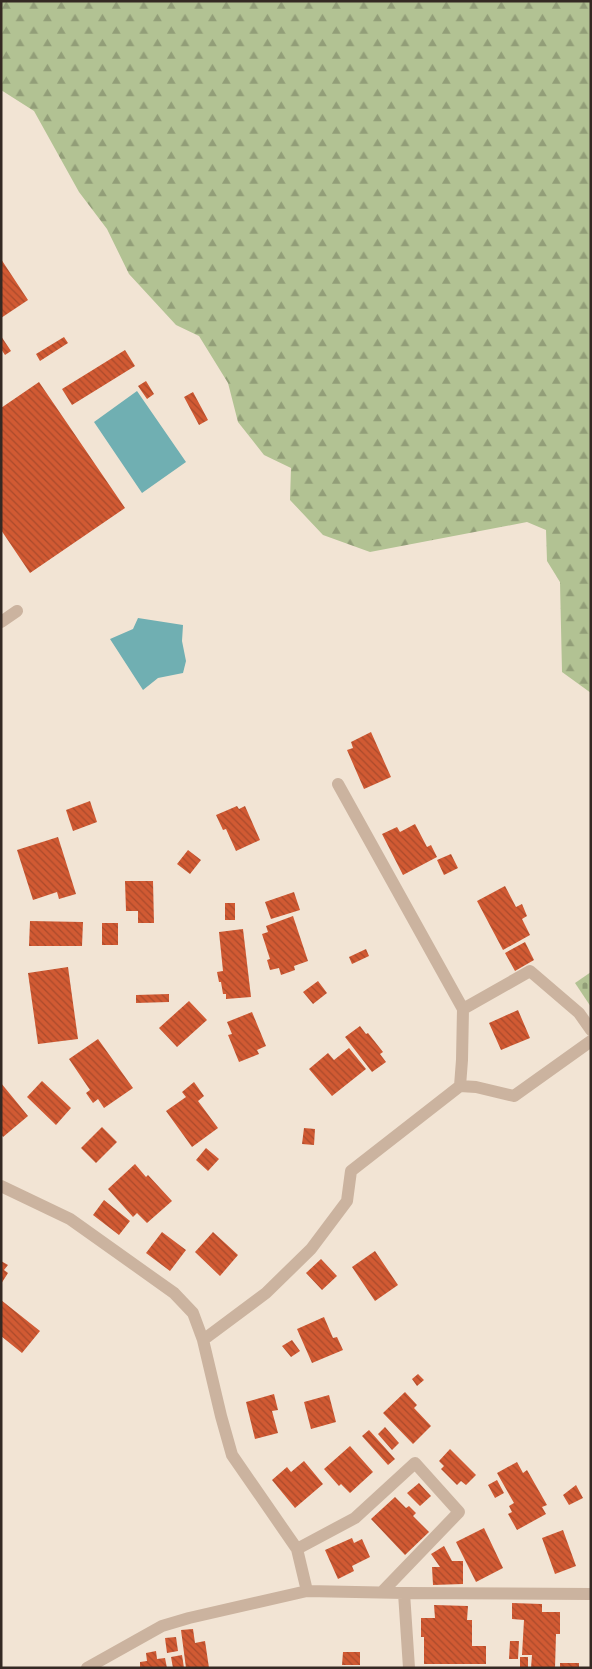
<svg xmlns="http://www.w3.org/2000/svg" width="592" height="1669" font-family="Karla,sans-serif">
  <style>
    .forest { fill: url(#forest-firs) }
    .cemetery { fill: url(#cemetery-stones) }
    .water { fill: #70afb2 }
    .building { fill: url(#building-back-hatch) }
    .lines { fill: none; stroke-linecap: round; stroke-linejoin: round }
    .minor { stroke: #cbb39f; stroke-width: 12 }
  </style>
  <defs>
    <pattern id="forest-firs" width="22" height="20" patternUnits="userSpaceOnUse" patternTransform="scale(1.25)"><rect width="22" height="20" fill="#b2c293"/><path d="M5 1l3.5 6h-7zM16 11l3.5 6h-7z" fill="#929e78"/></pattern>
    <pattern id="cemetery-stones" width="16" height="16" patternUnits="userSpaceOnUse" patternTransform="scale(1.25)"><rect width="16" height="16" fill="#b2c293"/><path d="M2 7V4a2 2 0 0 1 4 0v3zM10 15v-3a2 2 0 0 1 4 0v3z" fill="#929e78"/></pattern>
    <pattern id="building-back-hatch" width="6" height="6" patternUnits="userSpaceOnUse" patternTransform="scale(1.25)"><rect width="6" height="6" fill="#d15a33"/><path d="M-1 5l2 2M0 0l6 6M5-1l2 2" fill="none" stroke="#aa4a2b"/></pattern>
  </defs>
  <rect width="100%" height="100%" fill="#f2e4d4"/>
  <path class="forest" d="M1 1H591V693L562 672 560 582 547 561 546 530 527 522 370 552 323 535 290 500 291 468 264 455 238 422 228 383 199 336 176 325 129 274 107 229 79 192 34 111 1 90Z"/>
  <path class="cemetery" d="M591 972V1007L575 983Z"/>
  <path class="water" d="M137 391 186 462 142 493 94 422Z
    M138 618 183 625 182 641 186 661 183 673 158 678 143 690 110 639 133 629Z"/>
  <path class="building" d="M1 259 28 300 1 318Z
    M1 336 11 351 5 355 1 349Z
    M64 337 68 343 40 361 36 354Z
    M125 350 135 366 72 405 62 389Z
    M146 381 154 394 147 399 138 386Z
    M39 382 125 508 30 573 1 530V408Z
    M193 392 208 420 199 425 184 397Z
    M371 732 391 777 364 789 347 750 353 748 351 742Z
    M90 801 97 822 73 831 66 810Z
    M237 806 239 809 245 806 260 840 236 851 226 829 223 830 216 815Z
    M415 824 427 847 431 845 437 857 403 875 382 834 397 827 400 832Z
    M58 837 76 894 59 899 57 892 33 900 17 850Z
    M188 850 201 860 190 874 177 864Z
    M451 854 458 868 444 875 437 860Z
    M125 881H153L154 923H138V911H126Z
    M505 886 516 907 522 904 527 916 522 919 530 935 503 950 477 901Z
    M294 892 300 910 271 919 265 902Z
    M225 903H235V920H225Z
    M293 916 308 961 294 966 295 970 281 975 279 968 270 970 267 960 270 959 262 934 268 932 266 926Z
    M30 921 83 922 82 946H29Z
    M102 923H118V945H102Z
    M243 929 251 997 226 999V994H223L221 982H219L217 972 223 971 219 932Z
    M525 942 534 960 515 971 505 953Z
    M366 949 369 956 352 964 349 957Z
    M68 967 78 1039 38 1044 28 973Z
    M318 981 327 993 313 1004 303 992Z
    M169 994V1002L136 1003V995Z
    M189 1001 207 1020 177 1047 159 1028Z
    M518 1010 530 1038 501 1050 489 1023Z
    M252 1012 266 1046 257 1050 259 1054 239 1062 228 1035 232 1034 227 1022Z
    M360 1026 366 1034 368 1033 383 1052 380 1054 386 1062 372 1072 345 1037Z
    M98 1039 133 1088 104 1108 98 1099 93 1103 86 1093 90 1090 69 1059Z
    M349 1048 366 1069 332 1096 309 1069 328 1053 334 1060Z
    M42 1081 71 1108 56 1125 27 1097Z
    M194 1082 204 1096 198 1101 218 1128 192 1147 166 1111 186 1097 182 1092Z
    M1 1083 28 1116 3 1137 1 1134Z
    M102 1127 117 1142 96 1163 81 1148Z
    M304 1128 315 1129 314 1145 302 1144Z
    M206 1148 219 1159 208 1171 196 1160Z
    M135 1164 146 1177 148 1175 172 1201 147 1223 137 1213 133 1217 108 1189Z
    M104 1200 130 1221 119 1235 93 1215Z
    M162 1232 186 1250 170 1271 146 1253Z
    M213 1232 238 1255 220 1276 195 1252Z
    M375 1251 398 1285 375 1301 352 1267Z
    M321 1259 337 1276 322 1290 306 1273Z
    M1 1261 8 1265 4 1270 8 1273 1 1284Z
    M1 1300 40 1331 22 1353 1 1336Z
    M324 1317 333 1338 337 1337 343 1350 312 1363 297 1329Z
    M292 1340 300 1351 291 1357 282 1346Z
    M418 1374 424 1380 417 1386 412 1379Z
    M405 1392 417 1405 414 1408 431 1426 413 1444 383 1413Z
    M274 1394 278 1410 272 1411 278 1433 255 1439 246 1402Z
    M329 1395 336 1422 311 1429 304 1402Z
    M385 1427 399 1443 392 1450 378 1434Z
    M369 1430 395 1459 388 1465 362 1436Z
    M350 1446 373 1472 350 1493 341 1484 339 1486 324 1469Z
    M450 1449 476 1475 466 1485 461 1481 457 1485 441 1469 444 1466 439 1461Z
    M304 1461 323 1484 295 1508 272 1480 287 1467 291 1472Z
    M517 1462 523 1473 527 1470 547 1505 542 1507 546 1514 517 1530 508 1514 512 1512 509 1506 514 1503 497 1473Z
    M497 1480 504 1493 495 1498 488 1485Z
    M419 1483 431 1496 420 1506 407 1493Z
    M576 1485 583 1498 569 1505 563 1495Z
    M395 1497 406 1508 409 1506 416 1513 413 1516 429 1532 405 1555 371 1519Z
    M484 1528 503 1568 476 1582 456 1542Z
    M563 1530 576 1566 555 1574 542 1538Z
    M352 1538 354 1543 362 1539 370 1557 352 1566 354 1571 338 1579 325 1550Z
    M444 1546 452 1561H463V1584L433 1585 432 1567H440L431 1554Z
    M512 1603 542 1604V1612H560V1634H556L555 1668H531L532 1655H522L524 1620 512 1619Z
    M434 1605 468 1606 467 1620H472V1646H486V1664H424V1637H421V1618H435Z
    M193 1629 195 1643 205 1641 209 1668H186L181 1630Z
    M176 1637 178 1651 167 1653 165 1638Z
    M510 1641H519L518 1659H509Z
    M156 1651 157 1659 165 1658 167 1668H140V1662L147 1661 146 1653Z
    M343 1652H360V1665H342Z
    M182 1655 184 1668H173L171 1657Z
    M520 1657H528V1668H520Z
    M560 1663H579V1668H560Z"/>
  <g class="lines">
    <path class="minor" d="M1 622 17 611
      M463 1009 530 971 579 1013 591 1030
      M460 1086 476 1087 514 1096 591 1041
      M1 1186 70 1219 174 1293 193 1313 203 1340 221 1416 232 1455 297 1549 307 1591
      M203 1340 266 1293 311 1249 347 1201 351 1171 460 1086 462 1060 463 1009 338 784
      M297 1549 355 1518 415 1463 459 1512 382 1592
      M404 1593 409 1668
      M87 1668 162 1626 189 1618 307 1591 404 1593 591 1594"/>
  </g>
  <rect width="592" height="1669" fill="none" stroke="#342923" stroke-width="5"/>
</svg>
